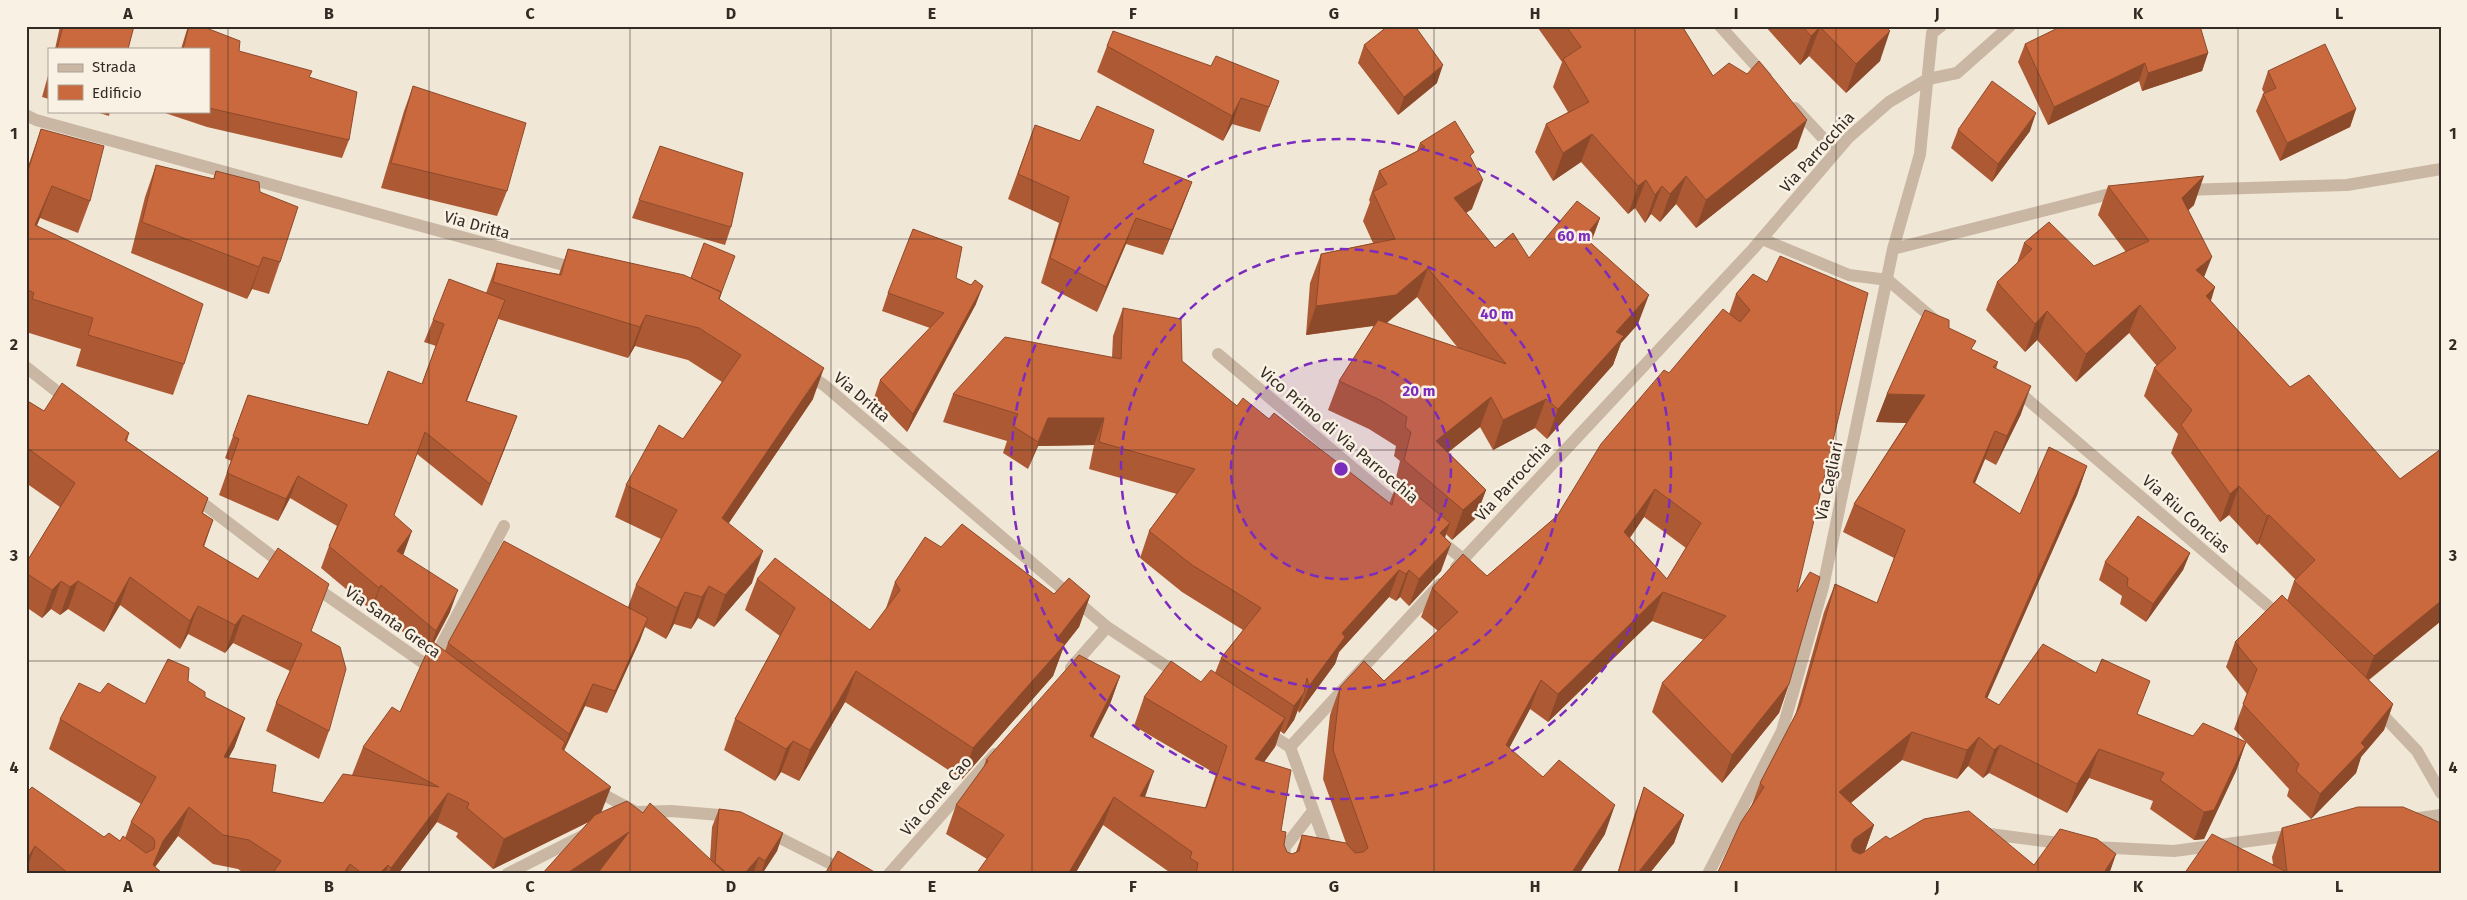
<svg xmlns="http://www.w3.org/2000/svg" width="2467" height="900" font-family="'Fira Sans',sans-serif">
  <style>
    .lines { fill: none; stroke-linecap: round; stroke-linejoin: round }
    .minor { stroke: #c9b7a3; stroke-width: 12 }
    .wall { fill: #ad5a34; fill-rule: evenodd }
    .shaded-wall { fill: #8d4a2b }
    .building { fill: #c9693d; stroke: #8d4a2b; fill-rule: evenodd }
    .grid { fill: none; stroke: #342b25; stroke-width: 1; stroke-opacity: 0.55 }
    .ring { fill: none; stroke: #7b2cbf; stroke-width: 2.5; stroke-dasharray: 9 6 }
    .labels { text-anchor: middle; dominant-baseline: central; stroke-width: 5; stroke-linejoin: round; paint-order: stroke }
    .street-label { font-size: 16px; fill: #342b25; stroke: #f9f1e3 }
    .centre { fill: #7b2cbf; stroke: #f9f1e3; stroke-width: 2.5 }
    .ring-label { font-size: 15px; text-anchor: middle; font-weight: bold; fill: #7b2cbf; stroke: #f9f1e3; stroke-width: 5; stroke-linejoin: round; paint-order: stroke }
    .neatline { fill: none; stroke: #342b25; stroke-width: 2 }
    .grid-label { font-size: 16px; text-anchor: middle; font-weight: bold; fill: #342b25 }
  </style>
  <rect width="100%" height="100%" fill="#f1e7d7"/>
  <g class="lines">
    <path class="minor" d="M1720 26 1766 77
      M1795 108 1836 152
      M26 115 36 120 578 269
      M2184 190 2347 185 2441 169
      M1762 239 1849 275 1888 280 1937 322
      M1893 249 2121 191
      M1218 354 1403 510
      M26 367 69 401
      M806 373 824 385 1107 627 1181 676
      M2013 387 2282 618
      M192 495 285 566
      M1438 539 1463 559
      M1456 567 1753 249 1848 138 1889 102 1928 79 1957 73 2010 26
      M312 585 435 671
      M433 661 504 526
      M1071 668 1107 627
      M2376 708 2417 751 2441 793
      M1265 731 1290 747
      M1290 747 1440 584
      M1290 747 1327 848 1348 874
      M593 789 636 812 671 811 732 816
      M2411 819 2441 815
      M766 831 851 874
      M1982 833 2066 844
      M2093 847 2174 851 2295 835
      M507 874 588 833
      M889 874 995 754
      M1282 874 1285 847 1313 811
      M1708 874 1782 731 1823 587 1893 249 1920 154 1932 33 1941 26"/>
  </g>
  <path class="wall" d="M60 26H134L128 49H55Z
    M188 26H201L239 51 310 77 349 140 342 158 207 127 165 113 166 111H209V49H181Z
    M1539 26H1682L1713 76 1797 148 1696 228 1676 204 1660 222 1651 214 1645 223 1635 208 1628 214 1581 162 1553 181 1535 152 1546 124 1568 112 1553 87 1562 62 1538 28Z
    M1765 26H1885L1880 61 1846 93 1809 56 1800 65Z
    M2025 44 2208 53 2202 71 2142 91 2139 81 2048 125 2018 62Z
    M1364 45 1437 83 1398 115 1358 63Z
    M1107 46 1211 66 1279 81 1260 132 1232 124 1223 141 1097 72Z
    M2268 71 2356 109 2350 127 2280 161 2256 111 2263 94 2264 93 2262 89Z
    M49 72V99L42 97Z
    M413 86 507 191 497 216 381 188 404 111Z
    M93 111H110L109 116Z
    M1035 125 1143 163 1192 182 1182 208 1163 255 1126 244 1097 312 1041 283 1059 223 1008 199Z
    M41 129 90 201 78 233 40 218 37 225 184 364 173 395 76 366 81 349 26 332V172Z
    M1958 130 2030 131 1992 182 1951 148Z
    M1420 143 1472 159V209L1466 213 1495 248 1529 258 1600 218 1591 243 1638 324 1621 343 1613 365 1547 439 1535 428 1493 450 1480 427 1448 452 1486 490 1475 519 1452 540 1446 534 1445 538 1441 571 1409 606 1400 597 1396 601 1389 597 1339 652 1335 664 1299 713 1298 710 1294 720 1284 734 1280 731 1275 747 1264 762 1284 845 1287 852 1292 854 1296 852 1302 835 1346 843 1323 779 1330 715 1340 687 1384 681 1438 631 1421 617 1432 588 1487 576 1557 516 1669 373 1729 314 1736 294 1753 274 1797 592 1789 684 1779 713 1722 783 1652 712 1662 683 1704 640 1652 621 1548 722 1530 709 1509 748 1605 834 1579 874H1172L1103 825 1075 874H976L987 859 946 834 956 805 983 769 986 760 1120 676 1110 704 1093 737 1145 797 1205 808 1216 774 1134 726 1144 697 1201 682 1215 673 1221 658 1243 630 1182 592 1140 558 1149 531 1177 494 1089 469 1094 445 1038 446 1028 469 1003 453 1007 441 943 422 953 394 1112 357 1113 336 1123 308 1182 361 1237 406 1269 419 1389 504 1394 491 1393 490 1400 461 1394 456 1396 446 1369 429 1328 410 1339 381 1374 326 1306 335 1310 283 1321 254 1373 243 1363 221 1370 202 1369 200 1379 171 1417 151ZM1417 297 1458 348 1387 323ZM1644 517 1686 548 1667 579 1630 538Z
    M156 165 213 179 216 171 260 192 280 262 269 294 252 289 247 299 131 253 145 197Z
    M2108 186 2194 205 2188 210 2204 277 2215 287 2211 301 2290 387 2400 479 2441 449V621L2369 680 2393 704 2384 730 2361 757 2356 773 2311 819 2287 796 2289 789 2246 742 2236 771 2204 839 2194 840 2150 809 2153 801 2089 778 2067 813 1989 773 1983 778 1968 766 1957 779 1902 760 1851 803 1874 825 1864 852 1890 839 2034 865 2116 854 2109 874H1717L1752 804 1760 783 1795 716 1824 612 1835 584 1877 603 1894 558 1843 532 1854 504 1906 423 1876 422 1887 394 1949 328 1972 350 1998 362 1996 369 2021 414 1996 465 1985 459 1975 483 2020 514 2087 466 2077 495 1987 698 1999 705 2137 714 2193 736 2246 742 2234 729 2247 694 2226 667 2235 642 2287 601 2294 581 2296 580 2259 543 2257 545 2229 515 2220 522 2171 453 2178 434 2144 396 2154 368 2157 366 2129 333 2076 382 2037 340 2025 352 1986 310 1997 282 2017 263 2024 243 2094 266 2126 252 2098 215Z
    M639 200 731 227 725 245 632 218Z
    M568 249 719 299 813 399 729 523 752 583 714 627 698 618 691 629 674 624 666 639 645 627 640 640 607 713 585 706 564 751 601 813H643L710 859 712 827 719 809 783 833 777 851 762 874H542L591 821 493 869 456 837 458 833 437 822 398 874H245L238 869 213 864 178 836 155 867 163 874H26V793L104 837 120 841 125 838 131 822 141 804 49 749 60 719 100 693 145 704 188 681 205 697 245 718 234 748 228 758 272 792 323 803 352 775 363 747 400 712 427 652 373 607 371 610 321 568 329 546 337 526 290 498 278 521 219 495 231 461 225 458 248 395 368 425 422 384 436 346 424 342 433 320 486 293 497 263 559 274ZM498 319 628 358 635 346 688 360 722 382 683 439 626 485 615 517 661 539 636 585 628 607 448 643 445 651 434 643 450 612 403 555 404 553 394 515 417 454 482 506 517 416 467 401Z
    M956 278 971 285 976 304 907 432 874 398 880 380 930 328 882 311 888 293Z
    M26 400 44 411 129 433 127 441 208 498 203 513 213 520 204 547 311 631 329 731 319 759 266 731 276 703 290 671 233 643 225 653 188 634 180 649 120 605 104 632 68 609 60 615 51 609 42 618 26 607V563L60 507 26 483Z
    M941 547 1054 594 1090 596 1079 627 1064 646 1053 676 962 779 845 702 799 781 781 772 775 781 724 750 735 719 780 636 745 610 757 579 870 630 885 611 895 582Z
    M2190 553 2183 570 2146 622 2120 604 2122 596 2099 580 2105 562Z
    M1644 787 1684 815 1674 843 1649 874H1617L1634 816Z
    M2282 828 2441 874H2184L2273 864 2272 857Z"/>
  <path class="shaded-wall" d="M1820 27 1809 56 1800 65 1811 36Z
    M1890 31 1880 61 1846 93 1856 64Z
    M2208 53 2202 71 2142 91 2148 73Z
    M2145 63 2139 81 2048 125 2054 107Z
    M1443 65 1437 83 1398 115 1404 97Z
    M1241 98 1232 124 1223 141 1232 116Z
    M2356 109 2350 127 2280 161 2287 143Z
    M2036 113 2030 131 1992 182 1998 164Z
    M1807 120 1797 148 1696 228 1706 200Z
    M1592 134 1581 162 1553 181 1563 153Z
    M1686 176 1676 204 1660 222 1670 194Z
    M2204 176 2194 205 2172 226 2182 198Z
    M1483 180 1472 209 1443 227 1454 198Z
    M1646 180 1635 208 1628 214 1638 186Z
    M1192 182 1182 208 1163 255 1172 230Z
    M52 186 40 218 26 250 35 225Z
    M1662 186 1651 214 1645 223 1655 195Z
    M1136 218 1126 244 1097 312 1106 287Z
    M1600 218 1589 247 1584 237Z
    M263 257 252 289 247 299 259 267Z
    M2212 257 2201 285 2196 270Z
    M1428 268 1417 297 1385 324 1306 335 1316 306Z
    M983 286 976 304 907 432 913 414Z
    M2215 287 2205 316 2206 296Z
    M1649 295 1638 324 1621 343 1613 365 1547 439 1558 409 1616 332Z
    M505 300 497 322 458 423 466 401Z
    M2140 305 2129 333 2076 382 2086 354Z
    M2047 311 2037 340 2025 352 2035 324Z
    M646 315 635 346 628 358 640 327Z
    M824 368 813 399 711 549 722 518Z
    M2031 386 2021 414 1996 465 2007 436Z
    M1887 394 1925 395 1914 423 1876 422Z
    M1491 397 1480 427 1426 470 1436 441Z
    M1546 399 1535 428 1493 450 1503 420Z
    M517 416 509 438 482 506 490 484Z
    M1048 418H1104L1094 445 1038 446 1028 469Z
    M1995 431 1985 459 1963 511 1973 482Z
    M2087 466 2077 495 1975 726 1985 697Z
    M298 476 290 498 278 521 286 499Z
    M2239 486 2229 515 2220 522 2230 494Z
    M1655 489 1644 517 1614 560 1624 532Z
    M1486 490 1475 519 1452 540 1463 510Z
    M2269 515 2259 543 2257 545 2267 516Z
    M1450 523 1440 551V533Z
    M412 531 404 553 389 573 397 551Z
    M1451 544 1441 571 1409 606 1419 579Z
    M763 551 752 583 714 627 725 595Z
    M2190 553 2183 570 2146 622 2153 604Z
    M1399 570 1389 597 1339 652 1335 664 1299 713 1309 686 1342 633Z
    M1409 570 1400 597 1396 601 1406 574Z
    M130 577 120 605 104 632 115 604Z
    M61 581 51 609 42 618 52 590Z
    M78 581 68 609 60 615 70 587Z
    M381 585 373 607 371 610 379 588Z
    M709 586 698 618 691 629 702 597Z
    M458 590 450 612 428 653 436 631Z
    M685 592 674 624 666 639 677 608Z
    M1663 592 1652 621 1548 722 1558 694Z
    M1090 596 1079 627 1064 646 1053 676 962 779 973 748Z
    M2441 601V621L2363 684 2374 656Z
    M198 606 188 634 180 649 190 621Z
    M243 615 233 643 225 653 235 625Z
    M648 618 640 640 607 713 615 691Z
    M856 671 845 702 799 781 810 750Z
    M1120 676 1110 704 1080 764 1090 736Z
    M1541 680 1530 709 1496 773 1506 745Z
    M593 684 585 706 561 756 569 734Z
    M1789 684 1779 713 1722 783 1732 755Z
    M1304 693 1294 720 1284 734 1294 706Z
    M2393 704 2384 730 2361 757 2356 773 2311 819 2320 794Z
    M245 718 234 748 213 787 224 757Z
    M1285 718 1275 747 1245 788 1255 759Z
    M1912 732 1902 760 1829 821 1839 792Z
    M1979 737 1968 766 1957 779 1967 750Z
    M793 741 781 772 775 781 786 749Z
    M2246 742 2236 771 2204 839 2194 840 2204 812Z
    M2000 745 1989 773 1983 778 1994 750Z
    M2099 749 2089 778 2067 813 2077 784Z
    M1154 771 1144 800 1140 796Z
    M611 787 600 816 493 869 504 839Z
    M448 793 437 822 398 874H389L391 868Z
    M1114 797 1103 825 1075 874H1068Z
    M1615 805 1605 834 1579 874H1571Z
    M189 807 178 836 152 871 153 865 163 841Z
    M1684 815 1674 843 1649 874H1637Z
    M1874 825 1864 854 1844 868 1854 839Z
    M629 832 598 874H566Z
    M783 833 777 851 762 874H761L765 861Z
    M35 846 26 871V863L29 856Z
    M2116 854 2109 874H2103Z
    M759 857 753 874H744Z
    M350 864 346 874H343Z
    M388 865 385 874H379Z"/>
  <path class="building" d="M63 26H134L128 49H57Z
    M189 26H201L240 41 239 51 312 71 309 77 357 92 349 140 209 108V49H183Z
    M1388 26H1415L1443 65 1404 97 1364 45Z
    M1566 26H1682L1713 76 1729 63 1747 74 1759 61 1807 120 1706 200 1686 176 1670 194 1662 186 1655 195 1646 180 1638 186 1592 134 1563 153 1546 124 1589 102 1563 59 1581 47Z
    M1802 26H1885L1890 31 1856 64 1820 27 1811 36Z
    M2062 26H2200L2208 53 2148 73 2145 63 2054 107 2025 44Z
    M1113 31 1211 66 1216 56 1279 81 1269 107 1241 98 1232 116 1107 46Z
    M2325 44 2356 109 2287 143 2263 94 2276 88 2268 71Z
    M1992 81 2036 113 1998 164 1958 130Z
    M413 86 526 123 507 191 391 163Z
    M1097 106 1154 130 1143 163 1192 182 1172 230 1136 218 1106 287 1050 258 1069 197 1018 174 1035 125 1080 141Z
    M1455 121 1474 152 1470 156 1483 180 1454 198 1495 248 1513 233 1529 258 1577 201 1600 218 1584 237 1649 295 1616 332 1624 336 1558 409 1546 399 1503 420 1491 397 1436 441 1486 490 1463 510 1404 460 1411 432 1405 427 1407 417 1380 400 1339 381 1378 320 1506 364 1428 268 1396 295 1316 306 1321 254 1395 239 1373 192 1387 184 1379 171 1425 147 1420 143Z
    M41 129 104 146 90 201 52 186 35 225 203 304 184 364 88 335 93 318 32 299 34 293 26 289V177Z
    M660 146 743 173 731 227 639 200Z
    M156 165 214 179 216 171 259 182 260 192 298 207 280 262 263 257 259 267 142 222Z
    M2204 176 2182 198 2212 257 2196 270 2215 287 2206 296 2290 387 2309 375 2400 479 2441 449V601L2374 656 2294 581 2315 560 2269 515 2267 516 2239 486 2230 494 2181 425 2192 410 2154 368 2176 348 2140 305 2086 354 2047 311 2035 324 1997 282 2032 249 2024 243 2049 222 2094 266 2149 241 2108 186Z
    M913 229 962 247 956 278 971 285 975 280 983 286 913 414 880 380 944 313 888 293Z
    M704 243 735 256 719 299 721 292 691 278Z
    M568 249 684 275 721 292 719 299 824 368 722 518 763 551 725 595 709 586 702 597 685 592 677 608 636 585 677 510 626 485 659 425 683 439 741 355 699 328 646 315 640 327 493 282 497 263 561 275Z
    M1780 256 1868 293 1797 592 1810 572 1820 577 1789 684 1732 755 1662 683 1726 616 1663 592 1558 694 1541 680 1506 745 1543 777 1559 760 1615 805 1571 874H1196L1198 863 1190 858 1192 852 1114 797 1068 874H976L1004 835 956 805 988 761 986 760 1079 655 1120 676 1090 736 1154 771 1140 796 1206 808 1227 746 1144 697 1171 661 1201 682 1211 670 1285 718 1255 759 1291 770 1281 831 1286 832 1284 845 1287 852 1292 854 1299 851 1302 835 1346 843 1355 853 1363 852 1368 848 1333 750 1340 687 1364 661 1384 681 1458 612 1432 588 1463 554 1487 576 1557 516 1601 444 1664 370 1669 373 1723 309 1740 322 1750 310 1736 294 1753 274 1767 282ZM1655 489 1701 523 1667 579 1624 532Z
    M449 279 505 300 466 401 517 416 490 484 425 432 394 515 412 531 397 551 458 590 436 631 381 585 379 588 329 546 347 505 298 476 286 499 227 473 239 439 233 436 248 395 368 425 388 371 422 384 444 324 433 320Z
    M1123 308 1181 319 1182 361 1237 406 1243 398 1269 419 1274 413 1392 505 1398 480 1450 523 1440 533 1451 544 1419 579 1409 570 1406 574 1399 570 1342 633 1345 637 1309 686 1307 678 1304 693 1294 706 1221 658 1261 608 1192 565 1149 531 1195 469 1099 442 1104 418H1048L1038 442 1013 426 1018 414 953 394 1005 337 1121 359Z
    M1925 310 1949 320V328L1976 341 1971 349 1998 362 1993 367 2031 386 2007 436 1995 431 1973 482 2020 514 2049 447 2087 466 1985 697 1999 705 2043 644 2096 673 2102 659 2150 681 2137 714 2193 736 2203 723 2246 742 2214 810 2204 812 2160 780 2164 773 2099 749 2077 784 2000 745 1994 750 1979 737 1967 750 1912 732 1839 792 1874 825 1854 839 1851 846 1853 851 1860 854 1864 852 1886 836 1890 839 1924 819 1969 811 2034 865 2060 829 2097 839 2116 854 2103 874H1717L1741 822 1764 787 1760 783 1800 706 1835 584 1877 603 1905 530 1854 504 1925 395 1887 394Z
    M62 383 129 433 125 440 208 498 202 513 213 520 203 546 258 579 278 548 329 584 311 631 340 647 346 669 329 731 276 703 302 644 243 615 235 625 198 606 190 621 130 577 115 604 78 581 70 587 61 581 52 590 26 573V563L75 483 26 447V400L44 411Z
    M2138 516 2190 553 2153 604 2127 586 2128 578 2105 562Z
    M962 524 1054 594 1069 578 1090 596 1056 640 1065 644 973 748 856 671 810 750 793 741 786 749 735 719 795 608 757 579 775 558 870 630 900 590 895 582 925 537 941 547Z
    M504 541 648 618 615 691 593 684 569 734 448 643Z
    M2282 595 2393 704 2361 743 2365 747 2320 794 2296 771 2299 764 2243 704 2257 669 2235 642Z
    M432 641 565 742 562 749 611 787 504 839 467 808 469 803 448 793 391 868 388 865 379 874H363L350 864 343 874H272L281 861 249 840 223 835 189 807 163 841 153 865 163 874H69L35 846 29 856 26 854V793L32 787 104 837 109 833 120 841 123 836 146 853 154 849 155 842 153 838 131 822 156 777 60 719 79 683 100 693 108 683 145 704 168 659 189 668 188 681 205 692V697L245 718 224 757 276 765 272 792 323 803 343 774 439 787 363 747 392 707 400 712Z
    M1644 787 1684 815 1637 874H1618Z
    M627 801 643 813 650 803 726 874H597L629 832 566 874H542L595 815Z
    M2358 807H2403L2441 823V874H2184L2212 834 2287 872 2282 828Z
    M719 809 741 812 783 833 765 861 759 857 744 874H728L715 863Z
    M838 851 878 874H825Z"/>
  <path class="grid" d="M228 26V874M429 26V874M630 26V874M831 26V874M1032 26V874M1233 26V874M1434 26V874M1635 26V874M1836 26V874M2038 26V874M2238 26V874M26 239H2441M26 450H2441M26 661H2441"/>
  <circle cx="1341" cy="469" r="110" fill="#7b2cbf" fill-opacity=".12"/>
  <g class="ring">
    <circle cx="1341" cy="469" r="110"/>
    <circle cx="1341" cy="469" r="220"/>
    <circle cx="1341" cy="469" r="330"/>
  </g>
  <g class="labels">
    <g class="street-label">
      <text transform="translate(1817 152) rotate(-48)">Via Parrocchia</text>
      <text transform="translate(477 225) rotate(15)">Via Dritta</text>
      <text transform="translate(862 397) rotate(40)">Via Dritta</text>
      <text transform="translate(1339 435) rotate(40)">Vico Primo di Via Parrocchia</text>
      <text transform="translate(1513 481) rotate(-47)">Via Parrocchia</text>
      <text transform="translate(1829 481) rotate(-78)">Via Cagliari</text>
      <text transform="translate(2186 514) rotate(41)">Via Riu Concias</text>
      <text transform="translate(393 622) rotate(35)">Via Santa Greca</text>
      <text transform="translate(936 796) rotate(-49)">Via Conte Cao</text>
    </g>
  </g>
  <circle cx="1341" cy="469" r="8" class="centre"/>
  <g class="ring-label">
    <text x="1574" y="241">60 m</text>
    <text x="1497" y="319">40 m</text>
    <text x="1419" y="396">20 m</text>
  </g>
  <rect width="2467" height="900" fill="none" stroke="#f9f1e3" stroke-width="55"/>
  <rect x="48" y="48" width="162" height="65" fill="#f9f1e3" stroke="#aaa297"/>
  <rect x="58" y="64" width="25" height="8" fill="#c9b7a3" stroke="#aaa297"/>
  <text x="92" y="72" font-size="15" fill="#342b25">Strada</text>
  <rect x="58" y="85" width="25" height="15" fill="#c9693d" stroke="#aaa297"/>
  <text x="92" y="98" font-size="15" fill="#342b25">Edificio</text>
  <rect x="28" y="28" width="2412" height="844" class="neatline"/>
  <g class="grid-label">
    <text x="128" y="19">A</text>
    <text x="329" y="19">B</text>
    <text x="530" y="19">C</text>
    <text x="731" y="19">D</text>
    <text x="932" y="19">E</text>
    <text x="1133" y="19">F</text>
    <text x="1334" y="19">G</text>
    <text x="1535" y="19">H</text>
    <text x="1736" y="19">I</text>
    <text x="1937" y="19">J</text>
    <text x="2138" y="19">K</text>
    <text x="2339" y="19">L</text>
    <text x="14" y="139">1</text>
    <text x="2453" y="139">1</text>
    <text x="14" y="350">2</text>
    <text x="2453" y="350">2</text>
    <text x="14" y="561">3</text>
    <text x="2453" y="561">3</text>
    <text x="14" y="773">4</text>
    <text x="2453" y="773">4</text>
    <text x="128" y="892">A</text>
    <text x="329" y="892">B</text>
    <text x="530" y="892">C</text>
    <text x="731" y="892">D</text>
    <text x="932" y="892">E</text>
    <text x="1133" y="892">F</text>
    <text x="1334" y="892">G</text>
    <text x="1535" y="892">H</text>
    <text x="1736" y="892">I</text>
    <text x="1937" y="892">J</text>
    <text x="2138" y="892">K</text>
    <text x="2339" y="892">L</text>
  </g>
</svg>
